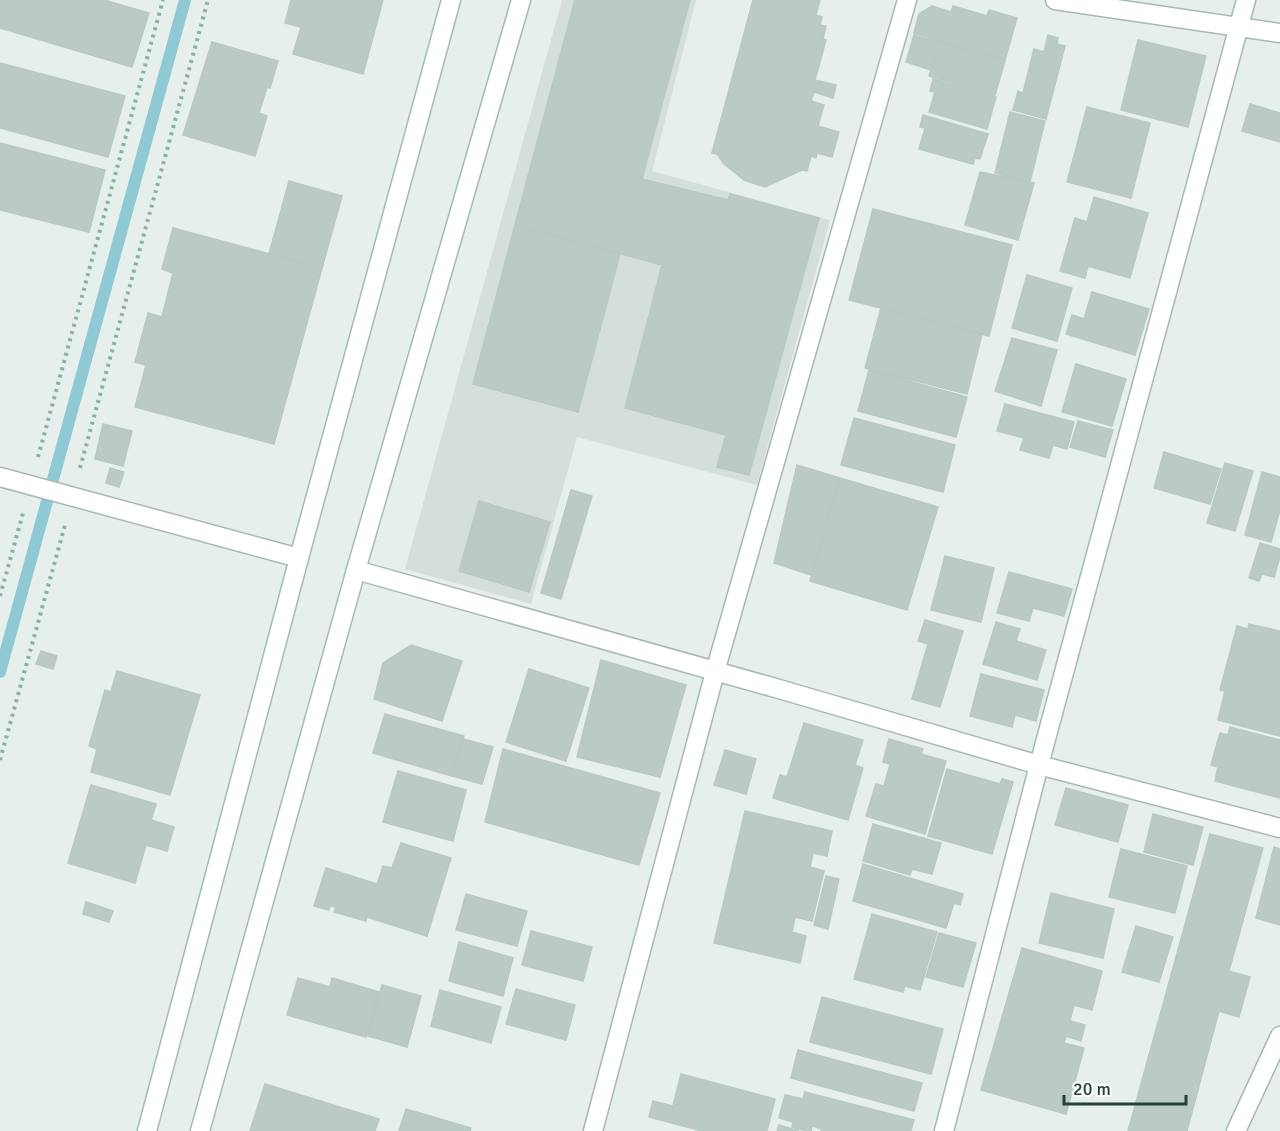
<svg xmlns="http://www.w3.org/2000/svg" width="1280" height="1131" font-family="Signika,sans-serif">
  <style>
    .built { fill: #d4dfda }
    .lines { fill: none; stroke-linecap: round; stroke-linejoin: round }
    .stream { stroke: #8ec9d4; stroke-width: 12 }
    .building { fill: #bbcac4; stroke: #b8c9c2; stroke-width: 1.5 }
    .street-casing { stroke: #a8b8b2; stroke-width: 21 }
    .secondary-casing { stroke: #a4bbb3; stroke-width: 21 }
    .path { stroke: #86b3a5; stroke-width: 4; stroke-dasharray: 3 4.5; stroke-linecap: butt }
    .street { stroke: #fff; stroke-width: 18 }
    .secondary { stroke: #fff; stroke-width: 18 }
  </style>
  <rect width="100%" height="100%" fill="#e6efeb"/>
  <path class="built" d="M562 0H696L652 171 830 220 757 485 577 437 531 604 405 569Z"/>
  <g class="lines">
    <path class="stream" d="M0 672 185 0"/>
  </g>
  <path class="building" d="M0 0H104L149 13 132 67 0 28Z
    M291 0H383L363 74 293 54 301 27 285 23Z
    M575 0H690L642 179 728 200 730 194 819 218 749 475 717 467 726 435 625 408 662 265 515 225Z
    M753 0H820L816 15 822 17 820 25 826 26 823 39 826 40 815 80 836 85 833 98 814 92 811 101 824 105 818 126 839 132 832 157 817 153 816 158 811 156 807 171 802 170 765 187 744 180 724 164 717 154 712 153Z
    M932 6 951 12 953 6 987 16 989 10 1017 18 1005 60 914 33 919 14Z
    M914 35 939 42 931 70 906 62Z
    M1048 35 1058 38 1057 44 1065 46 1046 119 1013 110 1018 91 1023 93 1034 49 1044 52Z
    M1138 40 1206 56 1188 127 1121 110Z
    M212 42 278 61 270 88 267 87 259 113 267 116 255 156 183 135Z
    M939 42 1005 61 995 95 929 76Z
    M0 63 125 96 108 157 0 128Z
    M933 79 996 97 987 129 929 112 935 92 930 91Z
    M1250 104 1280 113V142L1242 131Z
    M1087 107 1150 123 1131 198 1067 182Z
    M1010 112 1045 121 1030 182 995 173Z
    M923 115 988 134 980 159 975 158 973 164 919 149 925 128 920 127Z
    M0 143 105 170 89 232 0 210Z
    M980 172 1034 183 1018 240 965 225Z
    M289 181 342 196 322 268 269 254Z
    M1094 197 1148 213 1130 278 1088 266 1085 278 1060 271 1075 218 1087 222Z
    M873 209 1012 245 989 336 849 300Z
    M515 225 620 254 578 412 473 384Z
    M173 228 322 268 274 444 135 407 146 365 135 362 148 313 162 317 173 273 162 269Z
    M1027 275 1072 288 1057 341 1012 328Z
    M1092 292 1149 309 1135 355 1066 334 1072 315 1084 319Z
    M881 308 982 334 967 394 865 368Z
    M1012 338 1057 350 1041 406 995 391Z
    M1076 364 1126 379 1112 426 1062 412Z
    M869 370 967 397 956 437 858 411Z
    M1005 404 1074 422 1067 449 1053 445 1049 458 1020 450 1024 438 997 431Z
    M854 418 955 445 943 492 841 465Z
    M1078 421 1113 430 1105 457 1070 447Z
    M103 424 132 431 123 466 95 459Z
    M1164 452 1221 469 1210 504 1154 488Z
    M1225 463 1253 471 1235 531 1207 523Z
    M797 465 840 478 811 575 774 563Z
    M110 468 124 472 119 487 106 483Z
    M1262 472 1280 477V510L1271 542 1245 535Z
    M840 478 938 507 907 610 810 581Z
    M571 490 592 496 561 599 541 593Z
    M479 501 550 522 529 592 459 571Z
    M1260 543 1280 549V557L1274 577 1262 574 1259 581 1249 578Z
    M945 556 994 568 981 622 931 610Z
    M1009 572 1072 589 1064 616 1033 608 1029 621 997 613Z
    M925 620 963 631 940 707 912 699 928 644 918 641Z
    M996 622 1020 629 1016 641 1046 650 1037 680 983 664Z
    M1249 624 1280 631V736L1218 720 1225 691 1220 690 1237 626 1248 629Z
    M411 645 462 661 442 721 374 699 383 663Z
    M41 651 57 656 53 669 36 664Z
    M601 660 686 685 660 777 577 757Z
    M529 669 589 688 566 761 506 742Z
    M117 671 200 695 170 795 91 772 97 749 89 746 105 690 111 692Z
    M981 674 1044 690 1036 721 1015 715 1012 727 970 716Z
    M385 714 464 736 452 776 373 753Z
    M804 723 863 740 855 765 863 768 848 820 773 798 780 775 787 777Z
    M1230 727 1280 740V798L1215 781 1218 767 1211 765 1220 733 1228 735Z
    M463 739 493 747 482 784 452 776Z
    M889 739 923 749 921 754 946 761 925 834 866 816 876 784 884 786 890 764 883 762Z
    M503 749 660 793 639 865 485 822Z
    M725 750 756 759 746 794 714 785Z
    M947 769 1000 784 1002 779 1013 782 992 854 928 836Z
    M398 771 466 790 453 841 383 822Z
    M91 785 156 804 151 820 174 827 167 851 146 845 135 883 68 863Z
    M1066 788 1128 805 1118 842 1055 825Z
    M745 811 832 831 827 856 813 853 810 867 824 871 812 921 795 917 792 932 806 936 800 963 714 943Z
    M1153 814 1203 827 1193 865 1144 852Z
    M873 824 941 843 932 874 912 869 910 875 863 861Z
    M1210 834 1263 848 1229 971 1250 977 1239 1017 1219 1011 1187 1131H1128Z
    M401 843 451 858 427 936 367 917 366 921 334 912 336 907 330 906 329 910 314 906 326 868 377 884 383 866 392 868Z
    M1274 847 1280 849V925L1256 918Z
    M1121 849 1187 866 1175 913 1109 897Z
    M863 864 963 894 960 905 954 903 946 928 853 901Z
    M826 876 839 879 828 929 814 925Z
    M1051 893 1114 909 1103 958 1039 943Z
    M466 894 527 911 517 946 456 930Z
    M86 902 113 911 109 922 83 914Z
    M872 914 937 932 920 990 905 986 903 992 854 979Z
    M1136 926 1173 937 1159 982 1122 972Z
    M531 931 592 947 583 981 522 965Z
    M939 933 976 943 963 987 926 977Z
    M459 942 513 958 503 996 449 981Z
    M1022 948 1102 971 1092 1010 1074 1005 1070 1021 1085 1025 1081 1041 1066 1036 1064 1043 1084 1048 1066 1114 981 1090Z
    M298 978 330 987 332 978 379 992 366 1037 287 1015Z
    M382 985 421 996 407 1047 368 1036Z
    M516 989 575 1005 566 1040 506 1024Z
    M440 990 501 1007 491 1043 431 1026Z
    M822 997 943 1029 931 1074 810 1042Z
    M798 1050 922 1083 914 1111 791 1078Z
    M681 1074 775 1099 767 1131H702L649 1117 653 1101 673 1106Z
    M265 1084 379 1119 375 1131H250Z
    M805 1092 914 1120 911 1131H821L822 1129 812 1126 811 1131H806L792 1127 793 1122 779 1118 785 1095 803 1099Z
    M406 1109 471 1128 470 1131H399Z
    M779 1125 799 1131H777Z"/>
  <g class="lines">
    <defs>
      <path id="street" d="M1055 0 1280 33
        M0 477 299 558
        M356 570 779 689 1039 765 1280 828
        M593 1131 715 672 907 0
        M944 1131 1039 765 1246 0
        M1236 1131 1280 1036"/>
      <path id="secondary" d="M147 1131 299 558 451 0
        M200 1131 356 570 521 0"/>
    </defs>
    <use href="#street" class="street-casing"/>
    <use href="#secondary" class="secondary-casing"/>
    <path class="path" d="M38 457 163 0
      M80 468 208 0
      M0 596 23 513
      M0 760 65 525"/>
    <use href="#street" class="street"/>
    <use href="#secondary" class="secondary"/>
  </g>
  <path d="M1064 1095v9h122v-9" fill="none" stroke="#24423a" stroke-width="3"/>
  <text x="1073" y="1095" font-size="18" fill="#24423a" stroke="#f7fbf9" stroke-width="4.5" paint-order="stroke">20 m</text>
</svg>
